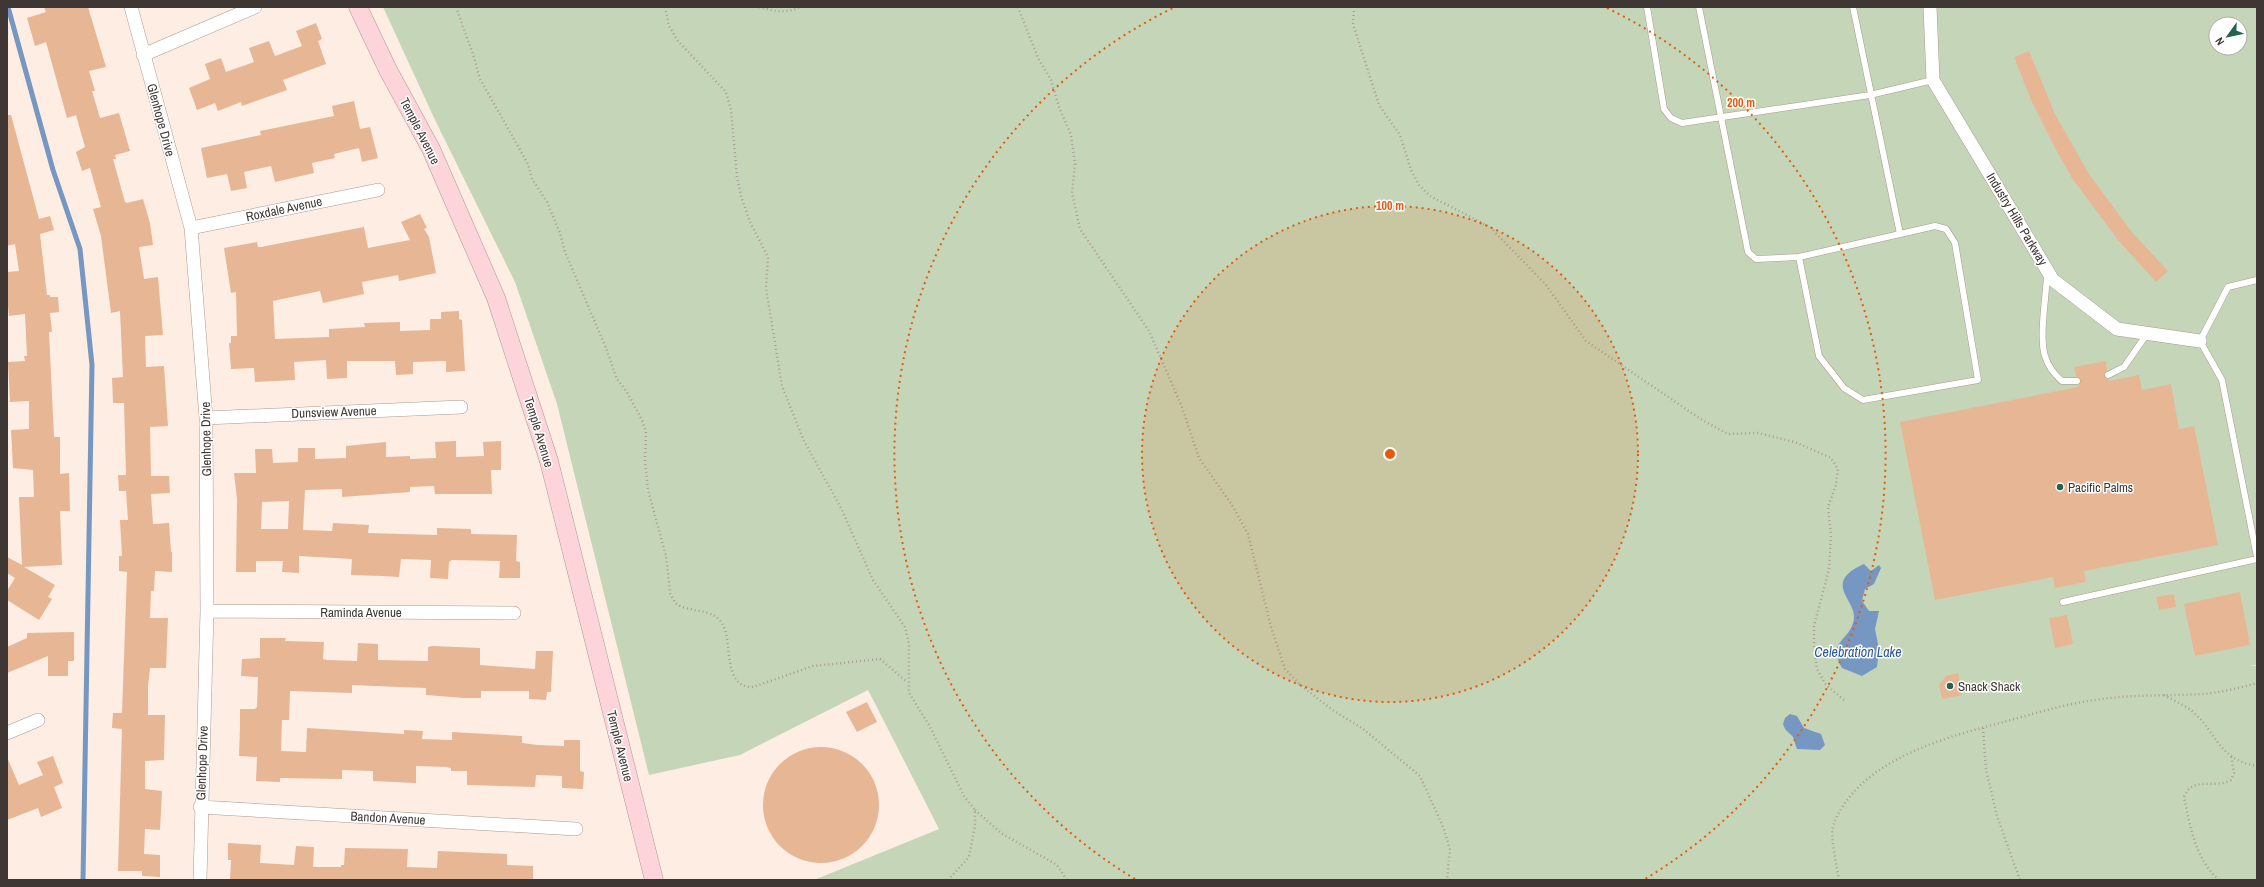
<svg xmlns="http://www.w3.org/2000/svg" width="2264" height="887" font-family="'Archivo Narrow',sans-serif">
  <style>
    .green { fill: #c5d6b8; fill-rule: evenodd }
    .water { fill: #7697c1 }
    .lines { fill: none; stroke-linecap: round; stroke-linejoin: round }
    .stream { stroke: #7697c1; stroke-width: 5 }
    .building { fill: #e7b695; fill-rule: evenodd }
    .service-casing { stroke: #a99a90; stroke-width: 7 }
    .minor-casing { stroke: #a99a90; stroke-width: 14 }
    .secondary-casing { stroke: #a99a90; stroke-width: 19 }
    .path { stroke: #aa9d95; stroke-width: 2.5; stroke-dasharray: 1 3; stroke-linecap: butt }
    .service { stroke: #fff; stroke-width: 6 }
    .minor { stroke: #fff; stroke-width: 13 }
    .secondary { stroke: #fcd4da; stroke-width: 18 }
    .ring { fill: none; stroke: #e8590c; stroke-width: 2; stroke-dasharray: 2 4 }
    .poi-dot { fill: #25634f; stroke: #fff; stroke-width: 1.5 }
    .labels { text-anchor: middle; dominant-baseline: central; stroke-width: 3; stroke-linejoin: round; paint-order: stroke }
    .street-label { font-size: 13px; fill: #3e3733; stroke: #fff }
    .poi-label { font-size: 13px; fill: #3e3733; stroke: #fff; text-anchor: start }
    .water-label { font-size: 14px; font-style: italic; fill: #2b588f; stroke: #fff }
    .centre { fill: #e8590c; stroke: #fff; stroke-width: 2 }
    .ring-label { font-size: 12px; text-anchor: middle; font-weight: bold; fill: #e8590c; stroke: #fff; stroke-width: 3; stroke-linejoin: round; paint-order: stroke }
  </style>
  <rect width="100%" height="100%" fill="#feede2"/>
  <path class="green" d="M383 7H2257V665H2249L2257 666V880H814L939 829 868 690 740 755 649 775 557 404 515 282 435 120ZM2216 24H2240V48H2216Z"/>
  <path class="water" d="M1864 564 1871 571 1879 565 1881 568 1874 584 1865 589 1862 601 1869 611H1879L1875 629 1879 649 1877 667 1862 676 1842 668C1826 640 1850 642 1854 619 1857 600 1821 583 1864 564Z
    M1790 714 1797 716 1804 728 1821 734 1825 745 1820 750 1797 749 1793 737 1785 729 1783 724 1785 718Z"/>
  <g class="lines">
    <path class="stream" d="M8 7 53 170 80 249 92 365 83 880"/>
  </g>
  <path class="building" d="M44 7H88L106 67 89 71 95 91H92L100 118 119 113 130 151 115 155 116 159H113L125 202 127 203 143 199 150 223 153 245 139 247 144 279 158 277 163 335 145 336 146 367 164 366 168 426 150 427 151 476H169L170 493 151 494 153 524 169 523 171 552H172V572L155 571 154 591H151L150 618H168L166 668H150L148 687V715H165L164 760 145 761V789L162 791 160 830 145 829 144 854 160 855V877L142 876V871H118L122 729 112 728 113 713H122L127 572 119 571V556H122L120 520H128L126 491H119L118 475H126L124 403H113L112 378 123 377 120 311 111 313 101 236 93 209 101 207 90 168 82 171 76 152 85 147 76 115 67 118 46 42 35 46 27 18 46 12Z
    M316 23 322 39 318 41 326 64 283 80 287 90 242 106 241 102 218 111 215 103 197 110 189 88 210 79 205 64 221 58 226 72 254 62 249 48 269 41 275 56 302 46 296 31Z
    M2029 51 2055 114 2089 174 2131 231 2168 271 2156 282 2118 240 2072 178 2055 148 2031 100 2014 57Z
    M354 101 360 129 370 127 378 158 362 162 359 148 334 154 335 158 312 163 314 173 275 182 271 166 244 172 247 188 231 191 227 174 207 178 201 148 261 135 260 131 334 116 332 106Z
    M7 115H11L39 219 50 216 54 230 40 234 47 295H50V297H58L59 312 50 313 52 332H49L54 437H60V474L69 473 70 511H60L62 565 24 567 55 585 48 597 52 599 39 620 7 600V591L15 578 7 573V557L22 565 19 497H34L33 470 13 468 11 430 29 429V401L10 402 8 362 25 361 24 356H27L25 314 9 316 7 296V272L19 271 15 244 7 246Z
    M420 214 427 228 424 229 429 237 436 273 399 281 398 275 362 282 364 294 323 303 320 291 273 301 275 339 329 337V329L365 327 364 323 400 322V331L430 330V319H441V312L459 311V319L462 320 465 371 446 372V361L413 362V374L396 375 395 361H347V378L327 379 326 360 294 362 295 380 255 382 254 368 231 369 229 343H231V336H237L236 292 231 293 224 248 257 242 258 247H261L364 227 368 248 410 240 401 222Z
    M2106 361 2107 370 2104 375 2109 381 2139 375 2142 390 2171 384 2179 429 2194 426 2218 545 2084 571 2086 582 2055 588 2053 577 1935 600 1900 422 2078 387 2081 381 2076 376 2074 367Z
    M456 441V457L484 456 483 442 501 441V470H491L492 494H435L434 486 410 487V492L342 497V489L305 490 303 530 332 531 333 523 369 525 368 533 437 535V528L471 529V534L517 535 516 561 520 562V578H499L500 561 452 560 449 562 448 579 430 578 431 560 401 559 399 577 382 576 351 575 352 559 299 556V573L282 572 283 561H256V572H236L237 499 234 473H256L255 449H272L273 463 298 462V448H315V459L346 458V446L386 442V457L410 456V459L436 458 435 442ZM289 501 288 529H261L262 502Z
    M2240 592 2250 645 2195 656 2184 604Z
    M2174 594 2176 607 2159 610 2156 597Z
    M2067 615 2073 644 2055 648 2049 618Z
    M74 632V661H68V676H48V656L7 673V647L27 638V633Z
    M260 638H286L285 641 324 642 323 659 327 660 357 661 358 643 378 644V660L428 661V647L432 646 480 648V665L535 669 536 651H553L551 692H547L546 700 529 699V691H481V698H464L426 695V688L399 687 352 685V693L290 691 289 720H282L281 751 306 752 307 728 404 734V730L423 731 422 739 452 740V732L522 736V743L538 745 564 746V740H580V771L584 772 583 789 562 788V776L536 775 535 787 467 785V771H451V768L446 767 416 766V783L373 781V771L342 770V779L280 778V782L256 781 257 757 239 756 240 727V709H255L257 707 258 677 241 676 242 659 260 658Z
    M1958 673 1962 695 1942 699 1939 685 1946 676Z
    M867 702 877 722 857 732 846 712Z
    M763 805a58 58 0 1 1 116 0a58 58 0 1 1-116 0Z
    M53 756 63 783 54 787 62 808 41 817 38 808 7 820V757L19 785 43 775 37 762Z
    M228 843 261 845 260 863 294 865 296 846 314 847 313 867H341V865H344L345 848 408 849 407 867 437 868 438 851 507 854V865L533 866V880H230L231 860H228Z"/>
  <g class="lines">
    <defs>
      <path id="service" d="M1647 7 1664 109 1671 118 1682 123 1870 95 1933 80
        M1699 7 1748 252 1756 259 1799 257 1819 356 1844 388 1863 400 1978 380 1955 243 1946 229 1935 226 1900 234 1853 7
        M1799 257 1900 234
        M2047 276C2046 296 2039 338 2045 356 2048 366 2055 375 2062 381H2077
        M2257 280 2228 287 2200 341 2222 380 2257 557
        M2108 375 2124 367 2147 334
        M2063 602 2257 559"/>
      <path id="minor" d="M131 7 191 228 206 418 207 611 200 880
        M1930 7 1933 80 2053 280 2117 329 2200 341
        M143 55 255 7
        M191 228 378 190
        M206 418 461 407
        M207 611 514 613
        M7 733 38 720
        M200 807 576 829"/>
      <path id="secondary" d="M358 7 388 70 431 149 496 298 549 461 654 880"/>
    </defs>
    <use href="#service" class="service-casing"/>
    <use href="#minor" class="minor-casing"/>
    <use href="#secondary" class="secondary-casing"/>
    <path class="path" d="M456 7 474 57 480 79 528 164 532 179 547 202 560 233 565 252 606 348 617 379 627 392 643 422 646 432 645 462 648 490 666 556 670 593 675 603C690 614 714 607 723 625 733 643 722 688 753 687L813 666 880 659 907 682
      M665 7 669 26 677 40 726 92 731 110 737 177 741 196 750 222 768 257 766 288 782 386 804 441 841 508 873 580 905 627 909 644V693L929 725 964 796 975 810V826L969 857 948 880
      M759 7C773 11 786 14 800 7
      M1018 7 1038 58 1051 80 1059 107 1071 135 1075 164 1072 193 1080 229 1149 331 1182 407 1199 458 1232 505 1248 534 1271 627 1285 669 1300 685 1334 711 1362 728 1420 776 1444 829 1450 850 1447 880
      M1354 7 1353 24 1379 105 1400 135 1411 170 1419 185 1430 196 1490 227 1546 285 1586 341 1702 420 1728 434 1758 433 1795 442 1831 458 1838 469 1836 485 1828 507 1831 535 1829 569 1814 626V646L1817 669 1826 685 1844 700
      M2164 695C2173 700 2184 705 2192 711 2217 732 2218 760 2257 766
      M1983 728 1986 770 1997 816 2020 880
      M975 810 1001 833 1057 865 1067 880
      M1839 880C1837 866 1829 835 1834 823 1860 759 1947 737 2007 721 2036 713 2065 704 2095 700 2131 694 2168 696 2204 694 2222 692 2240 688 2257 683
      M2219 880C2196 860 2190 827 2184 797 2191 776 2215 789 2231 780L2234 773 2231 756"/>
    <use href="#service" class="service"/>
    <use href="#minor" class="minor"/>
    <use href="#secondary" class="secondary"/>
  </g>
  <circle cx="1390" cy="454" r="248" fill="#e8590c" fill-opacity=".12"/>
  <g class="ring">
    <circle cx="1390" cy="454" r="248"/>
    <path d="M1135 879A496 496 0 0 1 1173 8M1607 8A496 496 0 0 1 1645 879"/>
  </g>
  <g class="poi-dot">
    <circle cx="2060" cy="487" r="4"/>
    <circle cx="1950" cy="686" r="4"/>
  </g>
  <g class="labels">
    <g class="street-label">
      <text transform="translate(161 120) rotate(75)">Glenhope Drive</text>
      <text transform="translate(420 131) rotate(63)">Temple Avenue</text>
      <text transform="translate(284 209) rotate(-12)">Roxdale Avenue</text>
      <text transform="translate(2017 219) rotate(59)">Industry Hills Parkway</text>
      <text transform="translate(334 412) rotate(-2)">Dunsview Avenue</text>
      <text transform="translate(539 432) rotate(73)">Temple Avenue</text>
      <text transform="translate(206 439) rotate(-91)">Glenhope Drive</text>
      <text x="361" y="612">Raminda Avenue</text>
      <text transform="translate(620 746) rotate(76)">Temple Avenue</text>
      <text transform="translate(202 763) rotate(-88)">Glenhope Drive</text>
      <text transform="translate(388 818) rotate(3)">Bandon Avenue</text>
    </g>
    <g class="poi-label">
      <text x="2068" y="487">Pacific Palms</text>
      <text x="1958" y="686">Snack Shack</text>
    </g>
    <g class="water-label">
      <text x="1858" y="652">Celebration Lake</text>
    </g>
  </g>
  <circle cx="1390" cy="454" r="6" class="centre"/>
  <g class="ring-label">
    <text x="1741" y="107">200 m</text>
    <text x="1390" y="210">100 m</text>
  </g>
  <rect width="2264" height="887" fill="none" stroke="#3e3733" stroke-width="16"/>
  <g transform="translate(2228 36) rotate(237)"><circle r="19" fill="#ffffff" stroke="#b2afad"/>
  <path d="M0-3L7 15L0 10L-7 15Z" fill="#25634f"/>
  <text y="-6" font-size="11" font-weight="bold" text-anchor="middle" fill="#3e3733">N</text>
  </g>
</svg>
